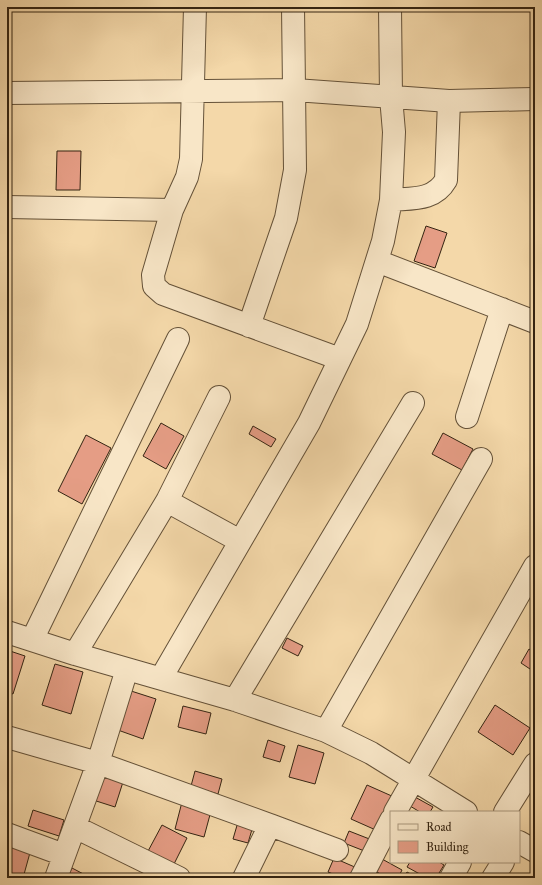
<svg xmlns="http://www.w3.org/2000/svg" width="542" height="885" font-family="'IM FELL Great Primer',serif">
  <style>
    .building { fill: #e59d85; stroke: #342412 }
    .lines { fill: none; stroke-linecap: round; stroke-linejoin: round }
    .minor-casing { stroke: #645138; stroke-width: 24 }
    .minor { stroke: #f8e6c7; stroke-width: 22 }
  </style>
  <rect width="100%" height="100%" fill="#f4d8a9"/>
  <filter id="stains"><feTurbulence type="fractalNoise" baseFrequency=".005" numOctaves="4"/><feColorMatrix values="0 0 0 0 .2 0 0 0 0 .09 0 0 0 0 .02 0 0 0 .5 -.17"/></filter>
  <radialGradient id="worn" r=".72"><stop offset=".6" stop-color="#630" stop-opacity="0"/><stop offset="1" stop-color="#630" stop-opacity=".3"/></radialGradient>
  <path class="building" d="M57 151H81L80 190H56Z
    M426 226 447 233 435 268 414 261Z
    M161 423 184 436 166 469 143 456Z
    M253 426 276 439 271 447 249 434Z
    M443 433 473 449 462 470 432 454Z
    M86 435 111 448 82 504 58 491Z
    M287 638 303 646 298 656 282 648Z
    M529 649 535 653V661L530 669 521 663Z
    M7 650 25 656 13 694 7 692Z
    M55 664 83 672 71 714 42 705Z
    M128 690 156 699 143 739 115 729Z
    M495 705 530 728 513 755 478 732Z
    M183 706 211 713 206 734 178 727Z
    M268 740 285 746 280 762 263 757Z
    M298 745 324 753 315 784 289 777Z
    M195 771 222 779 218 794 191 786Z
    M98 773 123 782 115 807 90 799Z
    M367 785 394 797 378 831 351 819Z
    M415 797 433 807 430 812H420L410 806Z
    M182 802 211 811 204 837 175 829Z
    M33 810 64 820 59 836 28 826Z
    M238 822 253 826 248 843 233 839Z
    M162 825 187 838 173 866 147 853Z
    M349 831 372 840 367 852 344 843Z
    M7 843 31 849 23 878H7Z
    M334 858 357 868 353 878H343L328 872Z
    M382 859 402 870 398 878H388L375 871Z
    M410 862H439L444 865 436 878H427L407 867Z
    M72 868 91 878H67Z
    M407 872 418 878H403Z"/>
  <g class="lines">
    <defs>
      <path id="minor" d="M195 7 191 159 187 177 172 210 153 275 154 286 163 294 340 359
        M7 93 295 90 449 101 535 99
        M391 200C412 198 434 201 446 180L449 101
        M7 207 172 210
        M377 261 535 322
        M249 326 286 218 295 170 293 7
        M467 417 502 309
        M167 501 240 541
        M7 632 75 654 235 700 326 731 371 753 466 812
        M32 640 178 339
        M75 654 167 501 219 397
        M161 678 309 423 357 324 383 241 391 200 394 132 391 97 390 7
        M235 700 413 403
        M326 731 481 459
        M7 737 98 763 270 825
        M395 812 535 566
        M505 812 535 764
        M75 827 179 878
        M7 834 64 855
        M519 842 535 851
        M56 878 98 763 127 669
        M244 878 270 825 337 850
        M361 878 391 820
        M451 878 460 862
        M493 878 503 862"/>
    </defs>
    <use href="#minor" class="minor-casing"/>
    <use href="#minor" class="minor"/>
  </g>
  <rect width="542" height="885" fill="none" stroke="#f4d8a9" stroke-width="24"/>
  <rect x="8" y="8" width="526" height="869" fill="none" stroke="#342412" stroke-width="2"/>
  <rect x="12" y="12" width="518" height="861" fill="none" stroke="#342412"/>
  <rect x="390" y="811" width="130" height="52" fill="#f8e6c7" stroke="#aa987f"/>
  <rect x="398" y="824" width="20" height="6" fill="#f8e6c7" stroke="#aa987f"/>
  <text x="426" y="831" font-size="12" fill="#342412">Road</text>
  <rect x="398" y="841" width="20" height="12" fill="#e59d85" stroke="#aa987f"/>
  <text x="426" y="851" font-size="12" fill="#342412">Building</text>
  <rect width="100%" height="100%" filter="url(#stains)"/>
  <rect width="100%" height="100%" fill="url(#worn)"/>
</svg>
